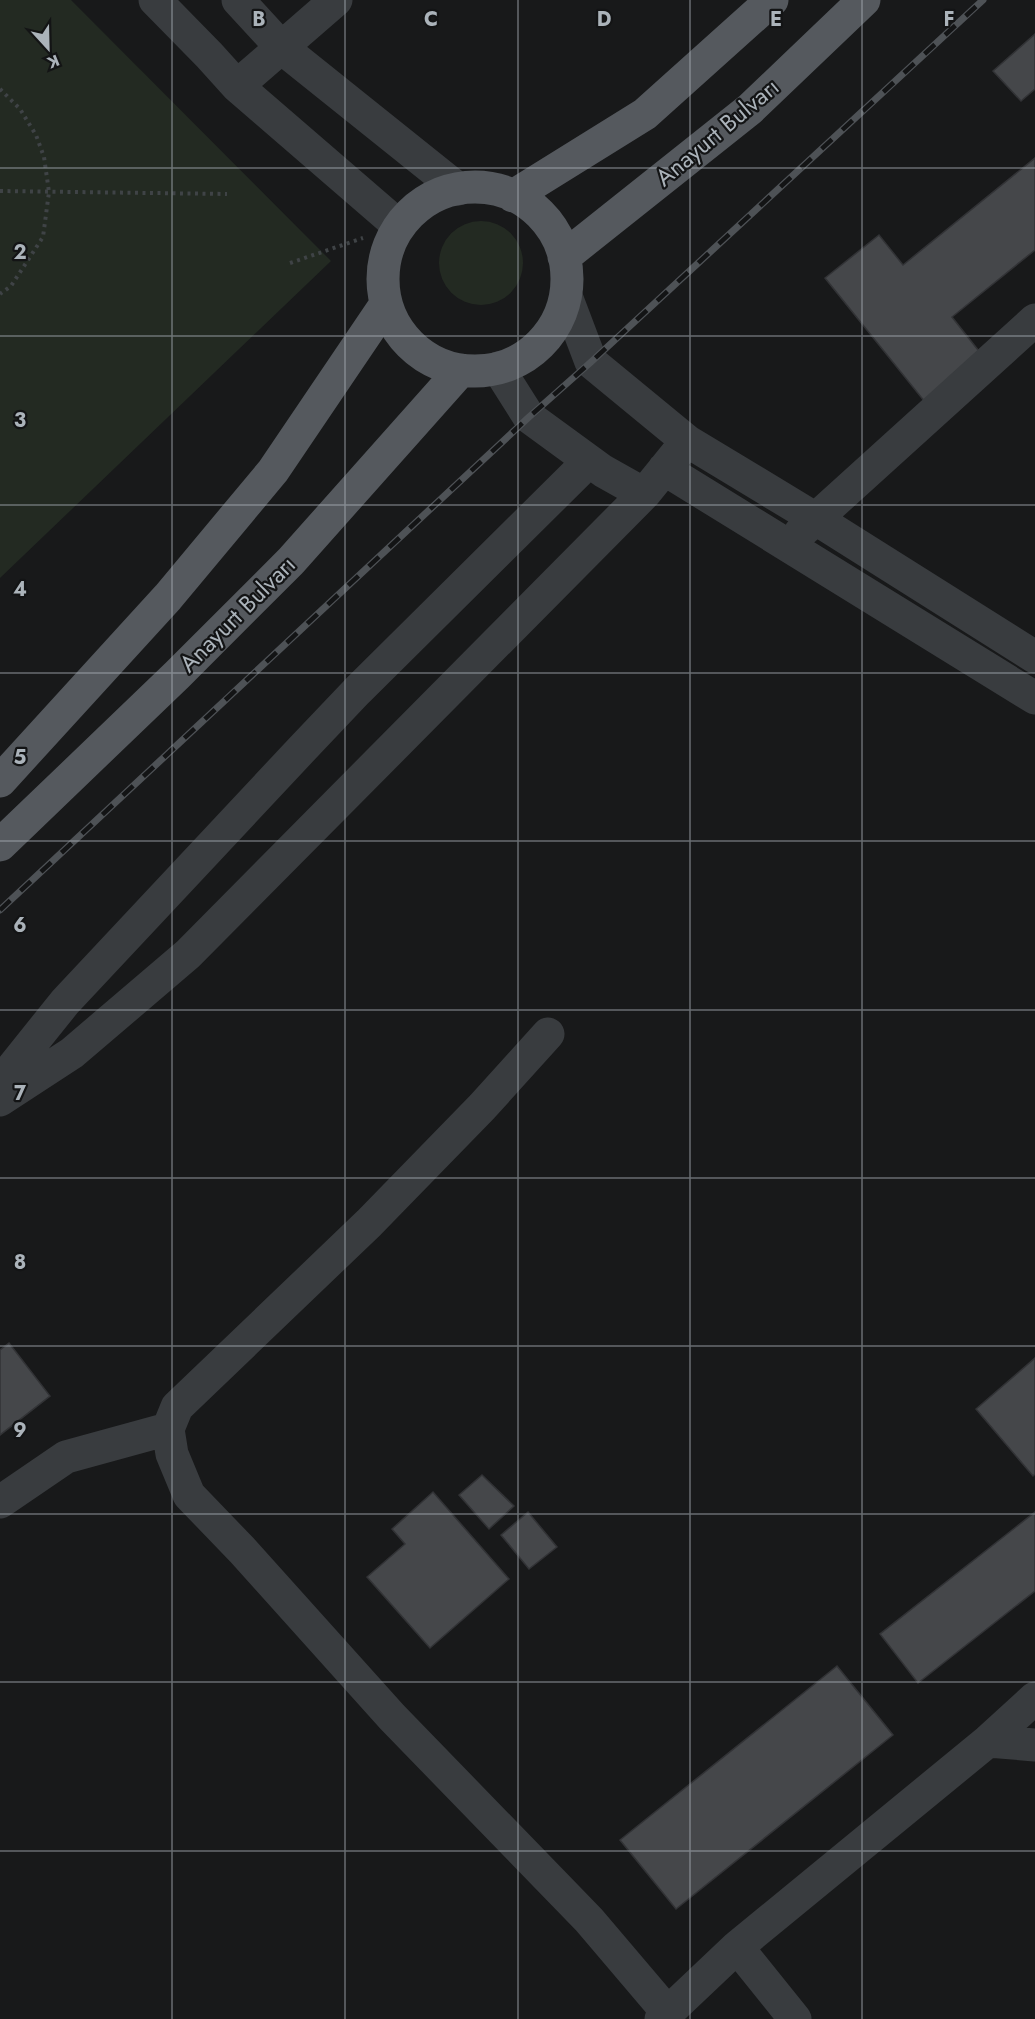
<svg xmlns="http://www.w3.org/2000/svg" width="1035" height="2019" font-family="Jost,sans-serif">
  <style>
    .green { fill: #232a22 }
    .building { fill: #45474a; stroke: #323336; stroke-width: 1.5 }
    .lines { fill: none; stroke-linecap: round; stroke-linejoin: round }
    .path { stroke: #3f4346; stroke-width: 4; stroke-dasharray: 3 4.5; stroke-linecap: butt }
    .minor { stroke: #393c3f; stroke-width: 33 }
    .major { stroke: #55595e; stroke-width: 33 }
    .rail-casing { stroke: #4e5256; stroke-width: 7 }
    .rail { stroke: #131415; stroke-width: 4.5; stroke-dasharray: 14; stroke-linecap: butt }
    .grid { fill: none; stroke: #abb3ba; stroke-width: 1.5; stroke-opacity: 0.55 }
    .labels { text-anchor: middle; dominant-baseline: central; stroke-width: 4.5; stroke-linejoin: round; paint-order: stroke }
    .street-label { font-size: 24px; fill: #abb3ba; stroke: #131415 }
    .grid-label { font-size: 20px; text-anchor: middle; font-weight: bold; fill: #abb3ba; stroke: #131415; stroke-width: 4.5; stroke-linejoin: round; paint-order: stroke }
  </style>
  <rect width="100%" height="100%" fill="#18191a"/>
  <path class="green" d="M0 0H71L331 261 0 578Z
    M439 263a42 42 0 1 1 84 0a42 42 0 1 1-84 0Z"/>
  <path class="building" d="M1035 34V89L1021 101 993 71Z
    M1035 158V250L952 317 982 355 925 402 825 278 879 235 903 265Z
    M9 1343 50 1396 0 1435V1350Z
    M1035 1358V1474L1033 1476 976 1409Z
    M482 1475 514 1506 489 1529 459 1495Z
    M433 1492 509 1579 430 1648 367 1577 405 1544 392 1529Z
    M528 1512 557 1547 529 1569 501 1535Z
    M1035 1512V1591L918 1683 880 1634Z
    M837 1666 893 1735 676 1909 620 1840Z"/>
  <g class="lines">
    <path class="path" d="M0 89 20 109 36 135 44 157 49 192 43 237 11 286 0 294
      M0 191 227 194
      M290 263 363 238"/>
    <path class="minor" d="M155 0 209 55 237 86 399 226
      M238 0 282 48 458 189
      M237 86 336 0
      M566 296 591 362 687 441 816 519 1035 657
      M498 368 529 417 603 471 644 494
      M664 469 1035 698
      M800 533 1035 320
      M548 1034 482 1107 369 1223 177 1407 168 1429 172 1454 189 1495 242 1550 392 1717 589 1920 668 2013
      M0 1083 65 1002 301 750 357 691 589 461
      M0 1100 72 1053 188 954 644 494 687 441
      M0 1502 66 1457 168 1429
      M988 1741 1035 1745
      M737 1947 795 2019
      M661 2019 737 1947 988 1741 1035 1698"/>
    <path class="major" d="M383 279a92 92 0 1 1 184 0a92 92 0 1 1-184 0Z
      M513 196 645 114 772 0
      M564 257 750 109 864 0
      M0 781 168 597 273 471 386 304
      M0 845 177 675 291 561 461 370"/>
    <defs>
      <path id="rail" d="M0 910 529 417 591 362 983 0"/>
    </defs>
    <use href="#rail" class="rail-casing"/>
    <use href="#rail" class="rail"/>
  </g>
  <path class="grid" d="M172 0V2019M345 0V2019M518 0V2019M690 0V2019M862 0V2019M0 168H1035M0 336H1035M0 505H1035M0 673H1035M0 841H1035M0 1010H1035M0 1178H1035M0 1346H1035M0 1514H1035M0 1682H1035M0 1851H1035"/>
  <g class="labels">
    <g class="street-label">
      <text transform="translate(717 132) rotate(-40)">Anayurt Bulvarı</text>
      <text transform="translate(237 614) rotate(-45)">Anayurt Bulvarı</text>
    </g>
  </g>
  <g class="grid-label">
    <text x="259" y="26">B</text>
    <text x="431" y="26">C</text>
    <text x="604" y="26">D</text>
    <text x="776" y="26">E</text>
    <text x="949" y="26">F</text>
    <text x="20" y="259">2</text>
    <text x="20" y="427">3</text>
    <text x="20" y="596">4</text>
    <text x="20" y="764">5</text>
    <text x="20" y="932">6</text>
    <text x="20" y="1100">7</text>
    <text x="20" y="1269">8</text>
    <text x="20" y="1437">9</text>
  </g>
  <g transform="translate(48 48) rotate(158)" stroke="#131415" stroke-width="4.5" paint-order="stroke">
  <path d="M0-4.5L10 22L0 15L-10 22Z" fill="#abb3ba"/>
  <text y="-9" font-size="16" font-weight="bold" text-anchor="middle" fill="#abb3ba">K</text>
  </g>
</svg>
